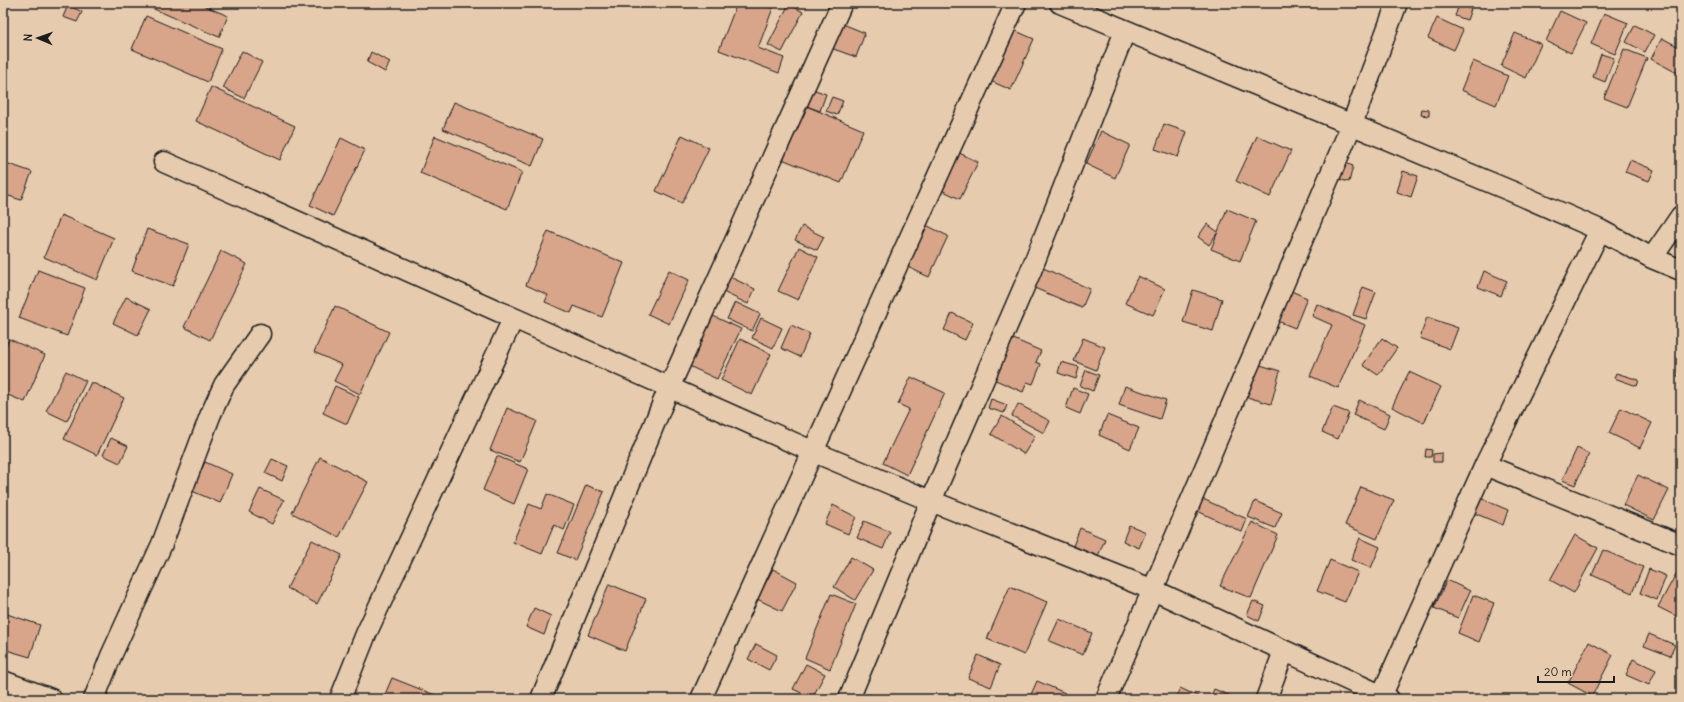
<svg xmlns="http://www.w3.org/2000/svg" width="1684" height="702" font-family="Delius,sans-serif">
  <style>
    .building { fill: #d8a58b; stroke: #1c1c1c }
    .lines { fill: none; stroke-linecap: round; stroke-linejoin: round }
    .street-casing { stroke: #1c1c1c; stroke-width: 23 }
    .street { stroke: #e7cbae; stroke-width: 20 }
  </style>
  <rect width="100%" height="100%" fill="#e7cbae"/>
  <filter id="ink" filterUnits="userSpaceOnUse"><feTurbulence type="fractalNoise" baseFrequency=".025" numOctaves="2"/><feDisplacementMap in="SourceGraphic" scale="8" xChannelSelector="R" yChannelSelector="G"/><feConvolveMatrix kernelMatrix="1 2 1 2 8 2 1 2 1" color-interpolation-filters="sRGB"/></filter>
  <g filter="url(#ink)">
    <path class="building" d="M149 3H198L228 16 219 37 147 6Z
      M737 3H759L773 8 758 48 784 58 779 73 719 50Z
      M789 4 803 12 782 52 768 45Z
      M68 5 82 12 77 22 63 17Z
      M1459 5 1471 9 1467 20 1455 16Z
      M1560 11 1586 23 1571 53 1546 41Z
      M1604 13 1628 23 1615 54 1591 44Z
      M146 16 222 49 208 82 132 49Z
      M1437 18 1463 30 1454 50 1428 38Z
      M838 22 865 33 856 57 828 47Z
      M1000 24 1034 39 1011 90 977 75Z
      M1635 25 1654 35 1645 52 1626 42Z
      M1515 33 1541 44 1526 78 1501 66Z
      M1662 38 1681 48V75L1651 59Z
      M1624 49 1647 58 1627 107 1604 98Z
      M242 51 262 62 244 98 223 88Z
      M371 52 390 62 385 72 367 62Z
      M1601 54 1614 58 1605 82 1593 77Z
      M1473 61 1508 76 1496 105 1461 90Z
      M802 85 826 94 820 111 796 102Z
      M211 87 295 126 280 160 196 121Z
      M832 97 843 101 837 115 826 111Z
      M454 102 543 139 532 166 443 129Z
      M804 105 863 130 841 183 782 159Z
      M1422 109 1429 110V116L1421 115Z
      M1164 124 1187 132 1178 157 1155 149Z
      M1101 131 1130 145 1115 178 1086 164Z
      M682 135 709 148 682 203 656 191Z
      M435 136 522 172 507 209 420 173Z
      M1257 136 1291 151 1270 197 1236 181Z
      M341 138 365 150 333 216 310 205Z
      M947 147 978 162 960 199 929 184Z
      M1630 160 1654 170 1649 181 1625 172Z
      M1340 161 1353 166 1349 182 1332 177Z
      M3 162 32 172 21 200 3 194Z
      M1403 171 1418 176 1411 197 1397 192Z
      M1227 209 1256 221 1240 261 1211 249Z
      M61 215 114 238 97 280 44 257Z
      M918 221 948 236 929 277 899 263Z
      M1207 224 1218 232 1209 245 1198 237Z
      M802 226 824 237 817 250 795 240Z
      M147 229 189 244 173 286 132 271Z
      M548 231 624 263 602 317 574 306 571 313 545 302 548 295 526 285Z
      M799 247 818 257 798 300 778 291Z
      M221 251 247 264 210 340 184 327Z
      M1041 267 1090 289 1082 308 1032 287Z
      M38 270 85 288 67 336 19 318Z
      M669 270 689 280 669 324 648 314Z
      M1484 271 1507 281 1501 296 1478 287Z
      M728 276 755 289 748 304 721 291Z
      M1138 276 1165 289 1153 315 1125 303Z
      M1278 285 1307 298 1295 328 1265 316Z
      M1363 287 1376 292 1366 319 1353 315Z
      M1193 290 1222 299 1213 331 1183 322Z
      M126 297 151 309 138 335 113 323Z
      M735 302 760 314 752 331 727 319Z
      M1317 304 1365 325 1338 388 1310 376 1332 325 1312 316Z
      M335 306 389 332 360 394 334 381 342 365 314 352Z
      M952 313 973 323 965 340 944 330Z
      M713 316 741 329 717 379 689 366Z
      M1427 317 1458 328 1450 349 1420 338Z
      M761 318 782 328 773 348 752 338Z
      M791 325 810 334 800 357 781 348Z
      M1009 337 1041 351 1036 362 1041 364 1033 384 1027 382 1023 392 991 378Z
      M1083 338 1105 347 1096 370 1074 361Z
      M1382 338 1397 348 1378 375 1363 365Z
      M9 339 45 355 25 402 3 393V353Z
      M740 339 771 354 752 395 721 380Z
      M1247 361 1280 371 1271 404 1237 394Z
      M1061 362 1079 367 1076 379 1058 373Z
      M1681 364V377L1677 376Z
      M1086 370 1099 375 1093 391 1080 386Z
      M66 371 86 381 67 421 46 411Z
      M1409 372 1441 387 1424 423 1392 407Z
      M1616 373 1639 380 1637 386 1614 378Z
      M911 377 945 393 907 475 883 463 909 409 898 404Z
      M91 382 124 398 97 455 64 439Z
      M335 386 359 397 347 424 323 413Z
      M1125 386 1166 400 1160 419 1119 405Z
      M1073 388 1088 394 1080 414 1066 408Z
      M991 399 1007 405 1004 413 988 408Z
      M1359 400 1390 414 1384 429 1353 415Z
      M1018 404 1050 421 1044 433 1012 416Z
      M1333 407 1349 413 1338 439 1322 432Z
      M507 408 537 421 520 462 490 450Z
      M1621 408 1652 423 1640 448 1609 433Z
      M1107 415 1139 428 1130 449 1099 435Z
      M1002 416 1035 436 1024 454 991 434Z
      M111 438 128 446 120 463 103 455Z
      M1577 448 1589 454 1575 485 1562 480Z
      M1426 449 1432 450 1431 457H1425Z
      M1442 453V462H1433V454Z
      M497 456 528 469 514 504 483 490Z
      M320 457 368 482 339 537 292 513Z
      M272 459 288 466 282 481 265 473Z
      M205 462 232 474 220 503 192 491Z
      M1638 475 1669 490 1654 520 1623 505Z
      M586 485 604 492 575 560 558 553Z
      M1361 487 1394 500 1377 539 1345 525Z
      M260 489 284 500 272 524 249 512Z
      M547 494 574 505 564 530 554 525 542 554 513 542 529 504 541 509Z
      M1194 495 1247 519 1242 532 1189 507Z
      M1480 498 1508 510 1503 525 1474 513Z
      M1255 501 1282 513 1275 528 1248 517Z
      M833 505 856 517 848 534 825 524Z
      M864 521 890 532 883 549 857 538Z
      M1252 522 1278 535 1251 598 1220 586Z
      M1129 525 1146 532 1139 548 1123 541Z
      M1080 528 1105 539 1098 556 1073 546Z
      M1575 535 1598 548 1574 593 1550 580Z
      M1360 538 1380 547 1371 568 1351 560Z
      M312 540 342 555 317 604 287 588Z
      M1603 550 1643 567 1632 593 1592 575Z
      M851 557 873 570 855 600 834 587Z
      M1330 560 1358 572 1345 602 1317 591Z
      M773 569 797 582 782 611 757 599Z
      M1649 569 1666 576 1657 600 1640 593Z
      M1676 574 1681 577V613L1678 617 1658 607Z
      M1447 580 1470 591 1458 618 1434 608Z
      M609 584 646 599 625 651 588 635Z
      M1010 586 1047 602 1024 655 987 639Z
      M831 594 856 604 830 669 805 658Z
      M1473 595 1494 603 1479 642 1458 633Z
      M1253 601 1265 606 1259 621 1247 615Z
      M534 608 551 616 544 635 526 627Z
      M4 613 40 625 30 657 3 649Z
      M1059 619 1092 633 1083 655 1049 641Z
      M1649 634 1675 645 1670 656 1644 646Z
      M1589 642 1613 655 1592 696 1568 683Z
      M756 644 777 655 769 670 748 659Z
      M978 655 1000 665 991 687 968 678Z
      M1633 659 1656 670 1649 685 1626 675Z
      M806 664 825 674 812 698 793 689Z
      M392 678 435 695 433 699H383Z
      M1037 681 1065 693 1062 699H1029Z
      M1180 688 1204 699H1175Z
      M1214 689 1238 699H1210Z"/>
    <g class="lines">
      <defs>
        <path id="street" d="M1060 3 1518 194 1600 230 1652 258 1681 270
          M164 162 814 452 931 501 1151 589 1389 699
          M1652 258 1681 216
          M1485 465 1681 545
          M3 681 51 699
          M94 699 111 656 162 544 210 416 224 385 260 334
          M340 699 366 634 513 319
          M541 699 669 388 842 3
          M701 699 1016 3
          M849 699 931 501 1030 273 1125 31
          M1106 699 1352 124 1397 3
          M1266 699 1284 651
          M1380 699 1485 465 1600 230"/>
      </defs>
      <use href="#street" class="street-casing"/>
      <use href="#street" class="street"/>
    </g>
  </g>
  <rect width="1684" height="702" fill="none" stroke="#e7cbae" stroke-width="16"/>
  <rect x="8" y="8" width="1668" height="686" fill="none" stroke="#1c1c1c" stroke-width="1.5" filter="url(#ink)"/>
  <g transform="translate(38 38) rotate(272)" stroke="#e7cbae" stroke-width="3" paint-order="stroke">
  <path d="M0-3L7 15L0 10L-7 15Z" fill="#1c1c1c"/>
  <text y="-6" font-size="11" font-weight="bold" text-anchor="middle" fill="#1c1c1c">N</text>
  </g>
  <path d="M1538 676v6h76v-6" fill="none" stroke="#1c1c1c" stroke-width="2"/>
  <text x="1544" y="676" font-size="12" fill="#1c1c1c" stroke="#e7cbae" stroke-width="3" paint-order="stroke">20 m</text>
</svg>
